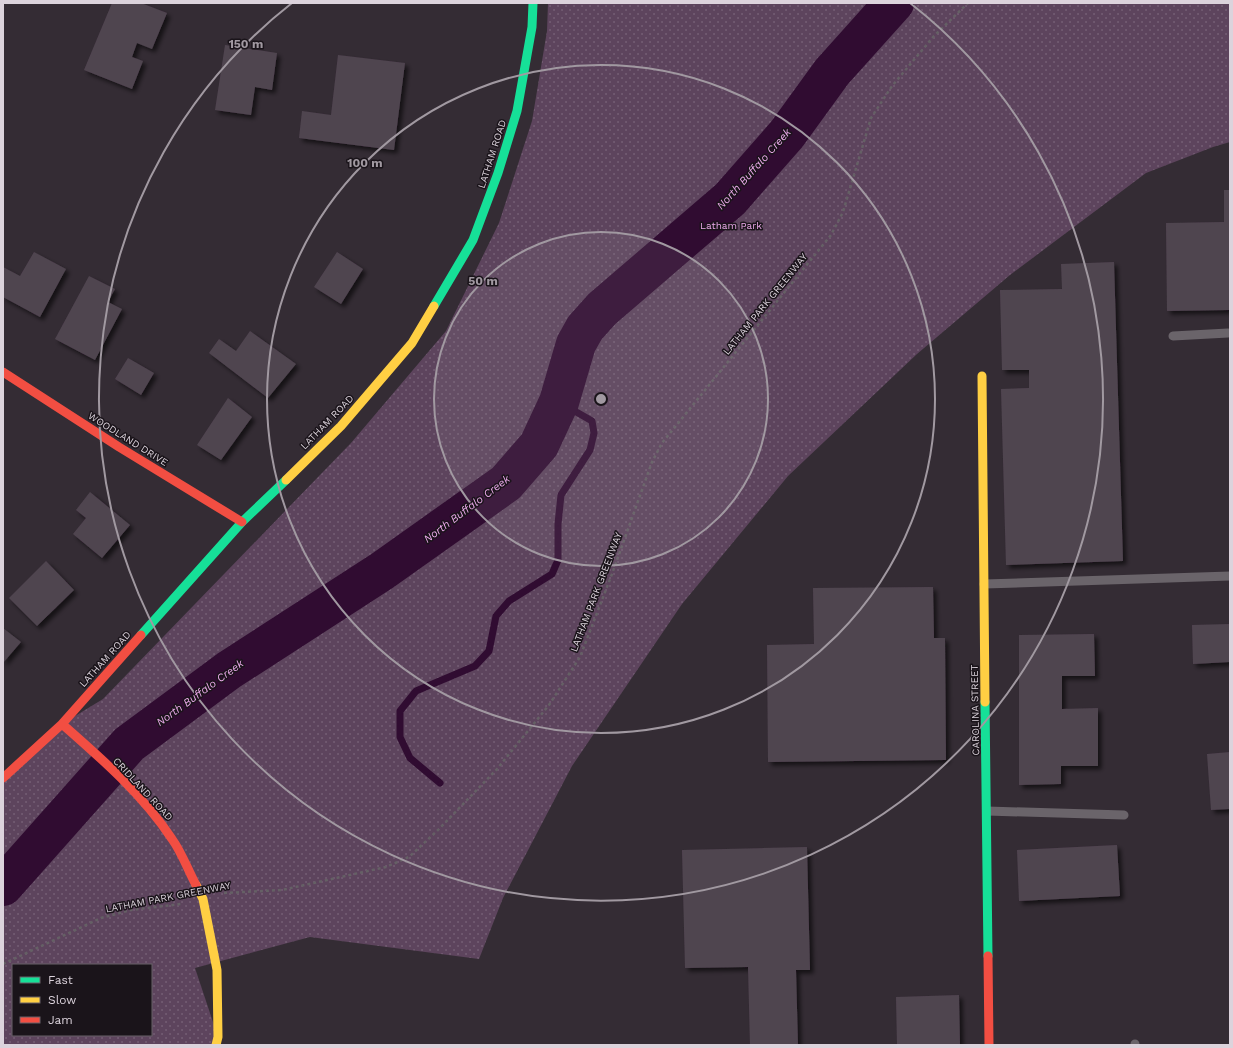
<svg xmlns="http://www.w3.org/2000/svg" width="1233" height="1048" font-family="'Work Sans',sans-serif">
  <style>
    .green { fill: url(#green-dots); fill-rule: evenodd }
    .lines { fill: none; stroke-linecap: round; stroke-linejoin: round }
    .stream { stroke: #300c31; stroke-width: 7 }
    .river { stroke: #300c31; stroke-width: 40 }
    .building { fill: #504450; filter: url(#shadow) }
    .path { stroke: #656065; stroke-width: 2.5; stroke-dasharray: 3 3; stroke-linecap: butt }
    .lane { stroke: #6a646a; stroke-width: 9 }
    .fast { stroke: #16e098; stroke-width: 9 }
    .slow { stroke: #ffcf43; stroke-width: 9 }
    .jam { stroke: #f24e42; stroke-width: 9 }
    .ring { fill: none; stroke: #a199a1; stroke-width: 2 }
    .labels { text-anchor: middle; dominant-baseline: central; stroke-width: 3; stroke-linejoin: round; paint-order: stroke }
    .street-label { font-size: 10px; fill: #dcd3dc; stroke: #1a141a }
    .park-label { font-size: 10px; fill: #eba9ea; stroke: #1a141a }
    .water-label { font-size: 11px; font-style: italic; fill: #ecaaeb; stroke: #1a141a }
    .centre { fill: #a199a1; stroke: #1a141a; stroke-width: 2 }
    .ring-label { font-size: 12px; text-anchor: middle; font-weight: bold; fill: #a199a1; stroke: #1a141a; stroke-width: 3; stroke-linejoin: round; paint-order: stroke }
  </style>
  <defs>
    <pattern id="green-dots" width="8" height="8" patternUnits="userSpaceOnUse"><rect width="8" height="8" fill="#5d445d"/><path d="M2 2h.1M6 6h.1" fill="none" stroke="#745e74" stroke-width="1.8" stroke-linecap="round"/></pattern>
    <filter id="shadow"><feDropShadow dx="3.5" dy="3.5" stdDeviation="2" flood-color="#0009"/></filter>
  </defs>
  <rect width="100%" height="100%" fill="#342c34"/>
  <path class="green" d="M548 3H1230V142L1213 147 1146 173 1010 275 917 354 788 476 682 604 572 766 503 898 479 959 310 937 195 968 218 1037 216 1045H3V778L62 724 103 699 351 443 446 331 499 223 532 121 547 31ZM13 965H151V1035H13Z"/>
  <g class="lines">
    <path class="stream" d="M440 783 410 758 400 737V711L416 691 475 666 489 651 496 616 509 601 552 574 558 560V524L561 495 590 450 594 433 592 421 559 402"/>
    <path class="river" d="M3 886 129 744 229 670 382 571 506 483 539 445 559 402 576 344 585 328 602 309 730 199 787 134 832 72 894 3"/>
  </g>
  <path class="building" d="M112 3H141L167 13 152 49 137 43 132 57 143 61 132 89 84 70Z
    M225 45 277 53 272 90 255 87 251 115 215 110Z
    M338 55 405 63 394 150 299 138 302 111 331 115Z
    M1224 190H1230L1229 310 1167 311 1166 223 1224 222Z
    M34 252 66 269 40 317 3 297V267L20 276Z
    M337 252 363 269 341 304 314 287Z
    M1114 262 1123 561 1006 565 1001 389 1029 388V370H1002L1000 290 1062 289 1061 264Z
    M89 276 115 289 108 302 122 309 95 360 55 339Z
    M250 331 296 364 268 398 209 353 219 339 236 351Z
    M128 358 154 373 141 395 115 379Z
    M228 398 252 417 221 460 197 445Z
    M90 492 130 525 102 558 73 534 86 518 76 510Z
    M46 561 74 590 37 626 9 598Z
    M933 587 934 638H945L946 760 768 762 767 645 814 644 813 588Z
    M1230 624V662L1193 664 1192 625Z
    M3 628 21 642 3 663Z
    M1094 634 1095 676H1062V709L1098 708V766H1061V784L1019 785V635Z
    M1230 752V809L1211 810 1207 754Z
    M1117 845 1120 896 1019 901 1017 850Z
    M807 847 810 970H796L798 1045H750L748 967 685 968 682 850Z
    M959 995 960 1045H897L896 997Z"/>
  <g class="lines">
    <path class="path" d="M224 893 282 890 386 867 409 857 438 830 497 769 549 705 580 657 612 574 652 462 662 443 831 235 843 212 871 118 892 86 934 36 968 3
      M3 964 101 918 131 910 181 904"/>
    <path class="lane" d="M1173 336 1228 333
      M984 584 1230 576
      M987 811 1124 815
      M1135 1044V1045"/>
    <path class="fast" d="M434 306 473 240 498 173 517 111 532 27 533 3
      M141 635 242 522 286 480
      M985 702 988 956"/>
    <path class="slow" d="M982 376 985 702
      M286 480 341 426 412 343 434 306
      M196 885 203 899 217 970 218 1037 216 1045"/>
    <path class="jam" d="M3 372 119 447 242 522
      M62 724C102 759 143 795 172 839 182 853 188 870 196 885
      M3 778 62 724 141 635
      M988 956 989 1045"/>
  </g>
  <circle cx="601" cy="399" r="167" fill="#a199a1" fill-opacity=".12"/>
  <g class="ring">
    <circle cx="601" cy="399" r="167"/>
    <circle cx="601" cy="399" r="334"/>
    <path d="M910 3A502 502 0 1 1 292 3"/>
  </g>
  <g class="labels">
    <g class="street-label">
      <text transform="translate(492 154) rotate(-72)">LATHAM ROAD</text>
      <text transform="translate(765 304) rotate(-51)">LATHAM PARK GREENWAY</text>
      <text transform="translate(327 422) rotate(-46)">LATHAM ROAD</text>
      <text transform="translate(128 439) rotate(32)">WOODLAND DRIVE</text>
      <text transform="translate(596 592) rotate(-69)">LATHAM PARK GREENWAY</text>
      <text transform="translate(105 659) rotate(-48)">LATHAM ROAD</text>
      <text transform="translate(975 710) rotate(-91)">CAROLINA STREET</text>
      <text transform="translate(143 789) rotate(47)">CRIDLAND ROAD</text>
      <text transform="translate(168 897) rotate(-11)">LATHAM PARK GREENWAY</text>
    </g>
    <g class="park-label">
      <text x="731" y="225">Latham Park</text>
    </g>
    <g class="water-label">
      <text transform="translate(754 169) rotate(-48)">North Buffalo Creek</text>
      <text transform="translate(467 509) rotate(-37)">North Buffalo Creek</text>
      <text transform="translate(200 693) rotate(-36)">North Buffalo Creek</text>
    </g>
  </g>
  <circle cx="601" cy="399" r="6" class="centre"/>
  <g class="ring-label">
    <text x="246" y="48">150 m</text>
    <text x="365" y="167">100 m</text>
    <text x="483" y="285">50 m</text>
  </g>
  <rect width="1233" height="1048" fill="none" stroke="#dcd3dc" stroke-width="8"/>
  <rect x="12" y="964" width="140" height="72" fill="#1a141a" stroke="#686068"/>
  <rect x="20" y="977" width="20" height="6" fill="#16e098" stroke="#686068"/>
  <text x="48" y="984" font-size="12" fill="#dcd3dc">Fast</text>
  <rect x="20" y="997" width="20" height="6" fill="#ffcf43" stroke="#686068"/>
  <text x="48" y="1004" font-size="12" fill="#dcd3dc">Slow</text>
  <rect x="20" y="1017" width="20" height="6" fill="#f24e42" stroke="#686068"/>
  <text x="48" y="1024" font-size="12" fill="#dcd3dc">Jam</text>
</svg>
